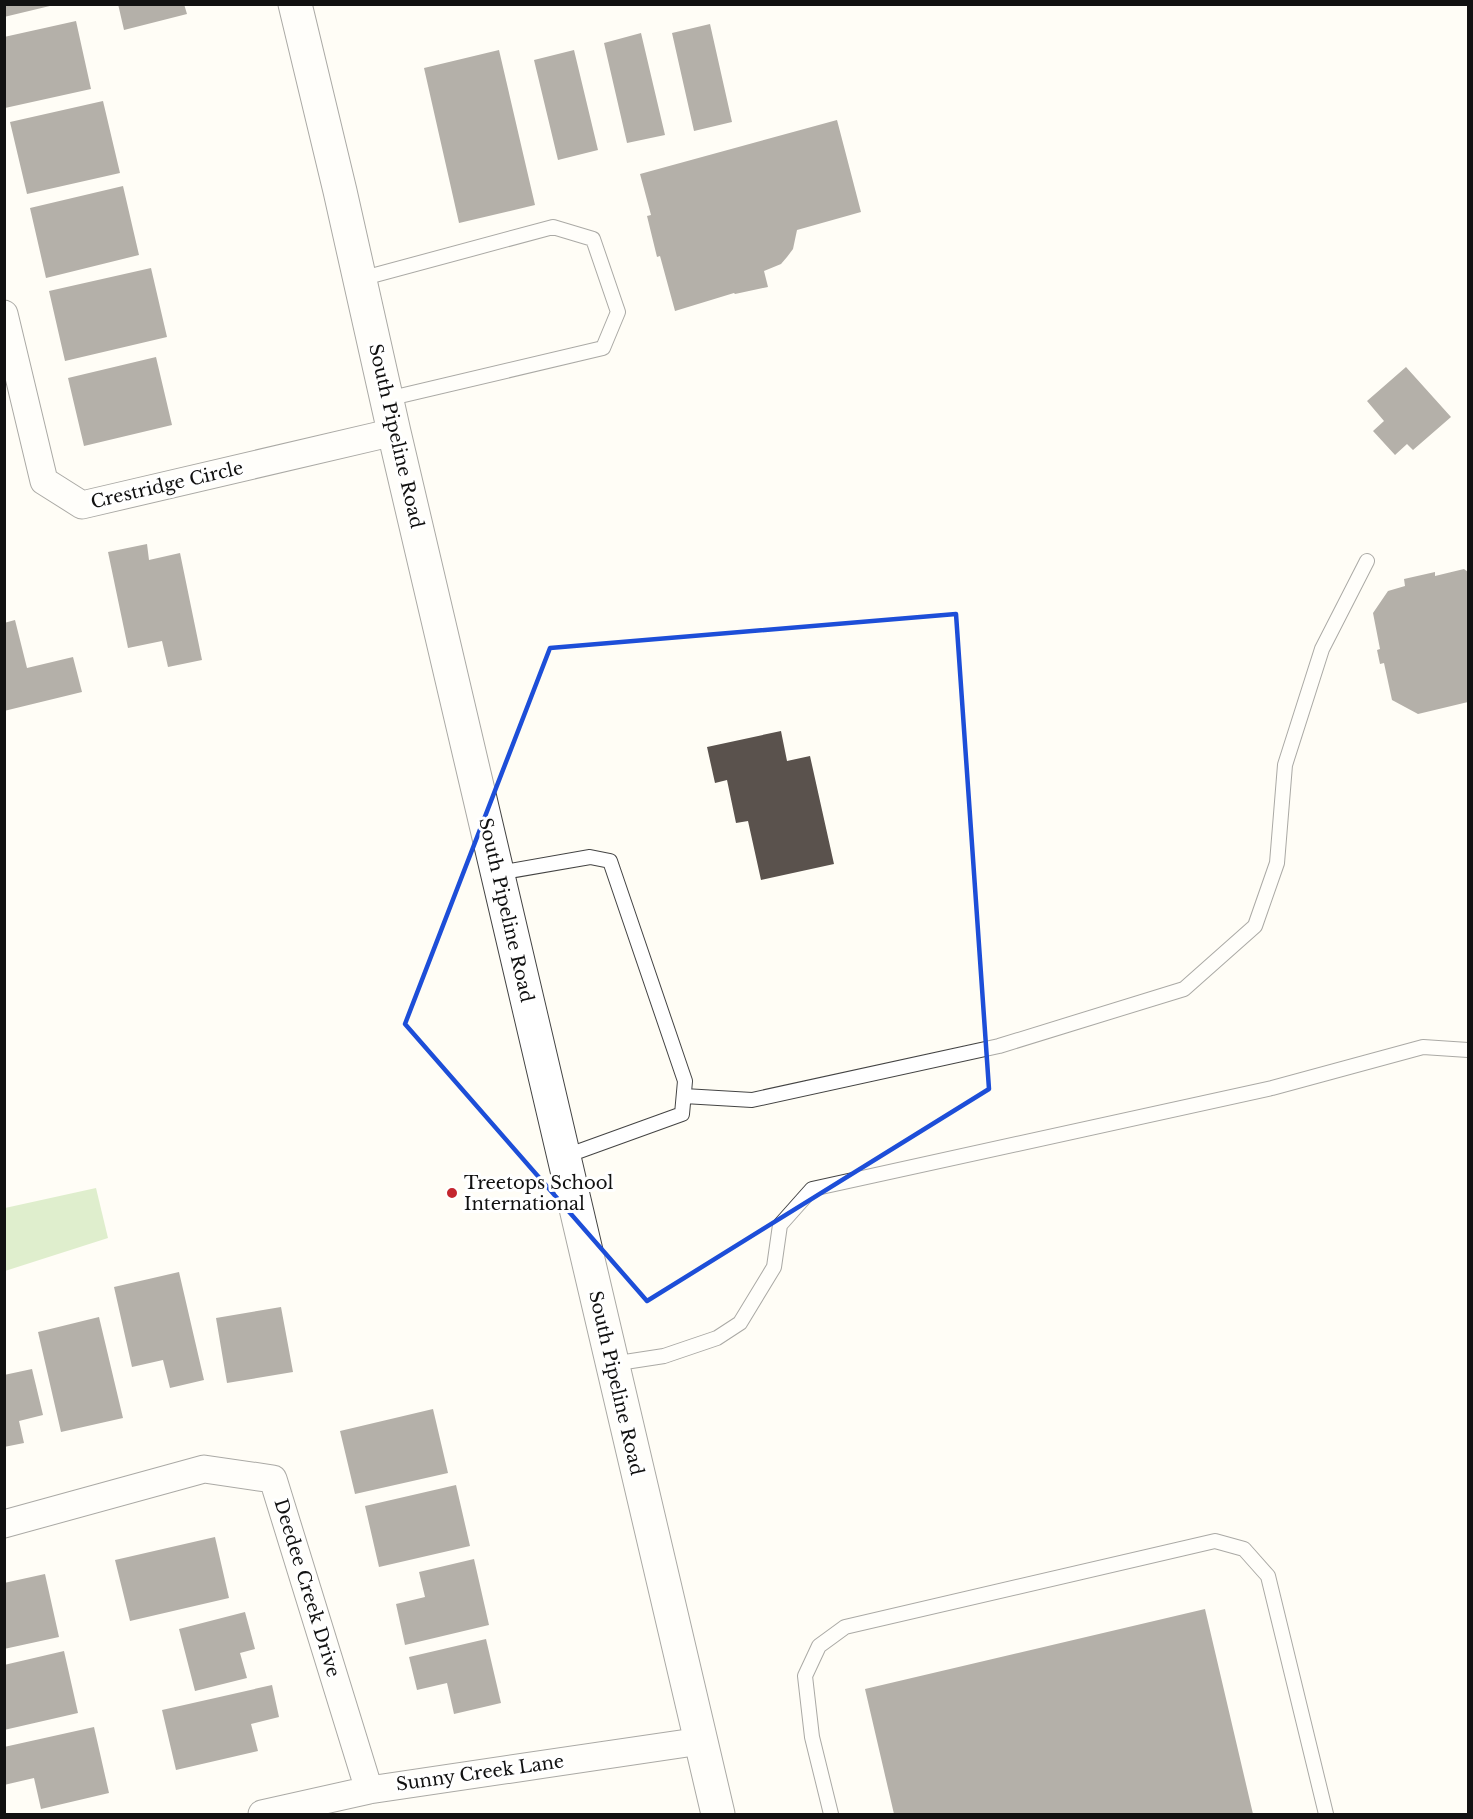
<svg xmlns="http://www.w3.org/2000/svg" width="1473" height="1819" font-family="'Libre Baskerville',serif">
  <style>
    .forest { fill: #b9dc9c }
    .building { fill: #5a524d }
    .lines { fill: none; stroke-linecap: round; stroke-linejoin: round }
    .service-casing { stroke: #444; stroke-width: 16 }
    .minor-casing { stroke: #444; stroke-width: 29 }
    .tertiary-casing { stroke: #444; stroke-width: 35 }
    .service { stroke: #fff; stroke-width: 14 }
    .minor { stroke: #fff; stroke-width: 27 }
    .tertiary { stroke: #fff; stroke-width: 33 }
    .marked { fill: none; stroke: #1d4ed8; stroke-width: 4.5; stroke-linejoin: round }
    .poi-dot { fill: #c4262e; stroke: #fff; stroke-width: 2 }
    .labels { text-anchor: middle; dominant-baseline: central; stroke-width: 6; stroke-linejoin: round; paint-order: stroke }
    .street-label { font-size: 18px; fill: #111; stroke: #fff }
    .poi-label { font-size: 18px; fill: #111; stroke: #fff; text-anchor: start }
  </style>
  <rect width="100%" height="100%" fill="#fffdf5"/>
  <path class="forest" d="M96 1188 108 1238 5 1271V1208Z"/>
  <path class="building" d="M4 4H54V5L4 17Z
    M118 4H184L187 14 124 30Z
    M76 21 91 89 5 108 4 37Z
    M710 24 732 122 694 131 672 33Z
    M641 33 665 135 627 143 604 43Z
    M499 50 535 205 459 223 424 68Z
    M574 50 598 150 558 160 534 60Z
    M103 101 120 173 27 194 10 122Z
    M837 120 861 212 797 230 793 249 787 257 781 264 764 271 768 287 735 294 734 293 675 311 660 256 657 257 647 216 651 215 640 174Z
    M123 186 139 255 46 278 30 208Z
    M151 268 167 337 65 361 49 291Z
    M156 357 172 425 84 446 68 378Z
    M1406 367 1451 417 1413 450 1407 444 1395 455 1373 431 1384 421 1367 401Z
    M147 544 149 560 180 553 202 660 168 667 162 641 128 648 108 552Z
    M1464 569 1468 572V702L1418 714 1392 700 1384 663 1380 664 1377 650 1380 649 1373 613 1388 591 1405 586 1404 579 1435 572V576Z
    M15 620 27 668 73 657 82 692 4 711V623Z
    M781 731 787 761 810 756 834 864 761 880 748 821 736 823 727 780 715 783 707 747Z
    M179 1272 204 1380 170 1388 163 1360 132 1367 114 1287Z
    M281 1307 293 1372 227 1383 216 1318Z
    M99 1317 123 1418 61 1432 38 1332Z
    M32 1369 43 1415 19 1421 24 1443 4 1447V1375Z
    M433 1409 448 1473 355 1494 340 1431Z
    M456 1485 470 1546 379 1567 365 1506Z
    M215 1537 229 1598 130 1621 115 1560Z
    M474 1559 489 1625 405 1645 396 1604 425 1597 419 1572Z
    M45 1574 59 1637 4 1649V1583Z
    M1205 1609 1253 1814H894L865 1689Z
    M245 1612 255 1649 240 1653 247 1678 195 1691 179 1629Z
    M486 1639 501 1703 454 1714 447 1683 417 1690 409 1657Z
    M64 1651 78 1713 4 1730V1665Z
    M272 1685 279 1717 251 1724 258 1751 176 1770 162 1710Z
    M94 1727 109 1793 41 1809 34 1778 4 1785V1747Z"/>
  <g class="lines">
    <defs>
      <path id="service" d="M360 279 553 227 593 239 618 312 603 348 387 399
        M498 873 590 857 610 861 685 1081 682 1114 563 1157
        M684 1096 752 1100 999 1046 1184 989 1255 926 1277 863 1285 765 1322 649 1367 561
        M612 1364 664 1356 717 1338 740 1323 774 1267 780 1225 812 1189 1272 1088 1423 1047 1468 1050
        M831 1814 812 1737 805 1676 819 1646 845 1627 1215 1541 1244 1549 1268 1576 1326 1814"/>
      <path id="minor" d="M4 314 44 481 82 505 394 432
        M4 1524 204 1469 273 1479 369 1790
        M262 1814 369 1790 701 1741"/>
      <path id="tertiary" d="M295 4 340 191 394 432 718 1814"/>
    </defs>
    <use href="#service" class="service-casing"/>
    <use href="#minor" class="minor-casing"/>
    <use href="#tertiary" class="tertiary-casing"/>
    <use href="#service" class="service"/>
    <use href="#minor" class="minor"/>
    <use href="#tertiary" class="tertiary"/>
  </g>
  <path d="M0 0H1473V1819H0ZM956 614 989 1089 647 1301 405 1024 550 648Z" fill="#fffdf5" fill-opacity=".55" fill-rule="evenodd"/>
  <path class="marked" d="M956 614 989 1089 647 1301 405 1024 550 648Z"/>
  <circle class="poi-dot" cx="452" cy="1193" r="6"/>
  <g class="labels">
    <g class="street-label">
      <text transform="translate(396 436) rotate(77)">South Pipeline Road</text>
      <text transform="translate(167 485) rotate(-13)">Crestridge Circle</text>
      <text transform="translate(506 910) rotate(77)">South Pipeline Road</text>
      <text transform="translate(616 1383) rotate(77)">South Pipeline Road</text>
      <text transform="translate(307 1588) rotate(73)">Deedee Creek Drive</text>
      <text transform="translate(480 1773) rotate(-8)">Sunny Creek Lane</text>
    </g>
    <g class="poi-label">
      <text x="464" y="1183">Treetops School<tspan x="464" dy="21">International</tspan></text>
    </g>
  </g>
  <rect width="1473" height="1819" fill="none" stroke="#111111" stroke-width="12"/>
</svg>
